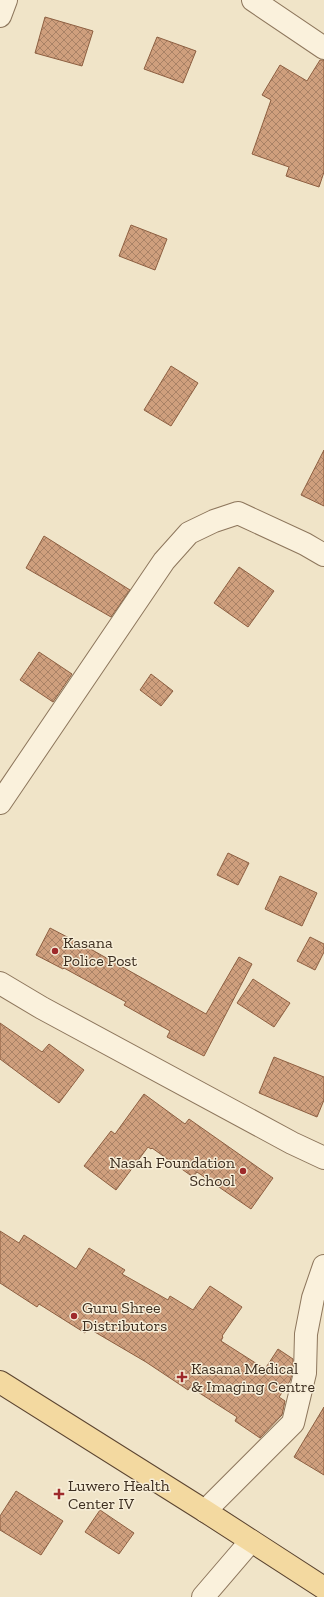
<svg xmlns="http://www.w3.org/2000/svg" width="324" height="1597" font-family="'Zilla Slab',serif">
  <style>
    .building { fill: url(#building-cross-hatch); stroke: #8d5f41 }
    .lines { fill: none; stroke-linecap: round; stroke-linejoin: round }
    .minor-casing { stroke: #8d765c; stroke-width: 24 }
    .primary-casing { stroke: #5b4430; stroke-width: 24 }
    .minor { stroke: #faf1dc; stroke-width: 22 }
    .primary { stroke: #f3d9a0; stroke-width: 22 }
    .poi-dot { fill: #9e2a2b; stroke: #f7eed8; stroke-width: 1.5 }
    .labels { text-anchor: middle; dominant-baseline: central; stroke-width: 3; stroke-linejoin: round; paint-order: stroke }
    .poi-label { font-size: 16px; fill: #3d2e20; stroke: #f7eed8; text-anchor: start }
  </style>
  <defs>
    <pattern id="building-cross-hatch" width="8" height="8" patternUnits="userSpaceOnUse"><rect width="8" height="8" fill="#cf9f7d"/><path d="M0 0l8 8M0 8l8-8" fill="none" stroke="#a98266"/></pattern>
  </defs>
  <rect width="100%" height="100%" fill="#f0e4c8"/>
  <path class="building" d="M45 17 93 31 82 66 35 53Z
    M157 37 196 51 183 83 144 69Z
    M320 60H324V172L319 187 286 176 289 167 252 154 271 100 262 95 280 65 307 81Z
    M131 225 167 239 155 270 119 256Z
    M171 366 198 383 171 426 144 410Z
    M324 450V506L301 495Z
    M44 536 130 590 111 617 26 568Z
    M239 567 274 591 248 627 214 603Z
    M39 652 72 674 53 702 20 680Z
    M151 674 173 691 161 706 140 690Z
    M228 853 249 863 238 885 217 875Z
    M280 876 317 893 302 926 265 909Z
    M50 928 94 951 206 1014 239 957 252 964 204 1056 167 1037 170 1031 124 1005 126 1002 64 968 63 969 36 955Z
    M310 937 324 944V952L315 970 297 961Z
    M253 979 290 1003 274 1027 237 1003Z
    M0 1023 42 1052 49 1044 84 1070 59 1103 0 1059Z
    M274 1057 324 1077V1100L317 1117 259 1093Z
    M144 1094 185 1124 189 1119 273 1178 251 1209 197 1172 193 1177 152 1148 151 1149 148 1147 116 1190 84 1166 111 1131 115 1134Z
    M0 1231 19 1243 24 1235 76 1269 89 1248 125 1270 122 1274 168 1300 170 1296 193 1310 210 1286 242 1307 222 1336 223 1337 221 1341 265 1369 278 1349 293 1359V1371L290 1381 279 1397 285 1401 282 1415 260 1438 235 1421 237 1417 190 1387 188 1390 146 1362 88 1328 85 1333 39 1304 37 1307 0 1283Z
    M324 1407V1475L294 1457Z
    M16 1491 63 1521 41 1555 0 1530V1516Z
    M100 1510 134 1533 119 1554 85 1532Z"/>
  <g class="lines">
    <defs>
      <path id="minor" d="M253 0 324 48
        M0 16 6 0
        M0 803 164 561 189 533 214 521 238 513 305 544 324 555
        M0 983 42 1008 292 1143 324 1158
        M205 1511 293 1423 305 1373 306 1334 313 1298 324 1266
        M203 1597 251 1541"/>
      <path id="primary" d="M0 1382 205 1511 324 1588"/>
    </defs>
    <use href="#minor" class="minor-casing"/>
    <use href="#primary" class="primary-casing"/>
    <use href="#minor" class="minor"/>
    <use href="#primary" class="primary"/>
  </g>
  <g class="poi-dot">
    <circle cx="55" cy="951" r="4"/>
    <circle cx="243" cy="1171" r="4"/>
    <circle cx="74" cy="1316" r="4"/>
    <path d="M180 1371h4v4h4v4h-4v4h-4v-4h-4v-4h4z"/>
    <path d="M57 1488h4v4h4v4h-4v4h-4v-4h-4v-4h4z"/>
  </g>
  <g class="labels">
    <g class="poi-label">
      <text x="63" y="942">Kasana<tspan x="63" dy="18">Police Post</tspan></text>
      <text x="235" y="1162" text-anchor="end">Nasah Foundation<tspan x="235" dy="18">School</tspan></text>
      <text x="82" y="1307">Guru Shree<tspan x="82" dy="18">Distributors</tspan></text>
      <text x="191" y="1368">Kasana Medical<tspan x="191" dy="18">&amp; Imaging Centre</tspan></text>
      <text x="68" y="1485">Luwero Health<tspan x="68" dy="18">Center IV</tspan></text>
    </g>
  </g>
</svg>
